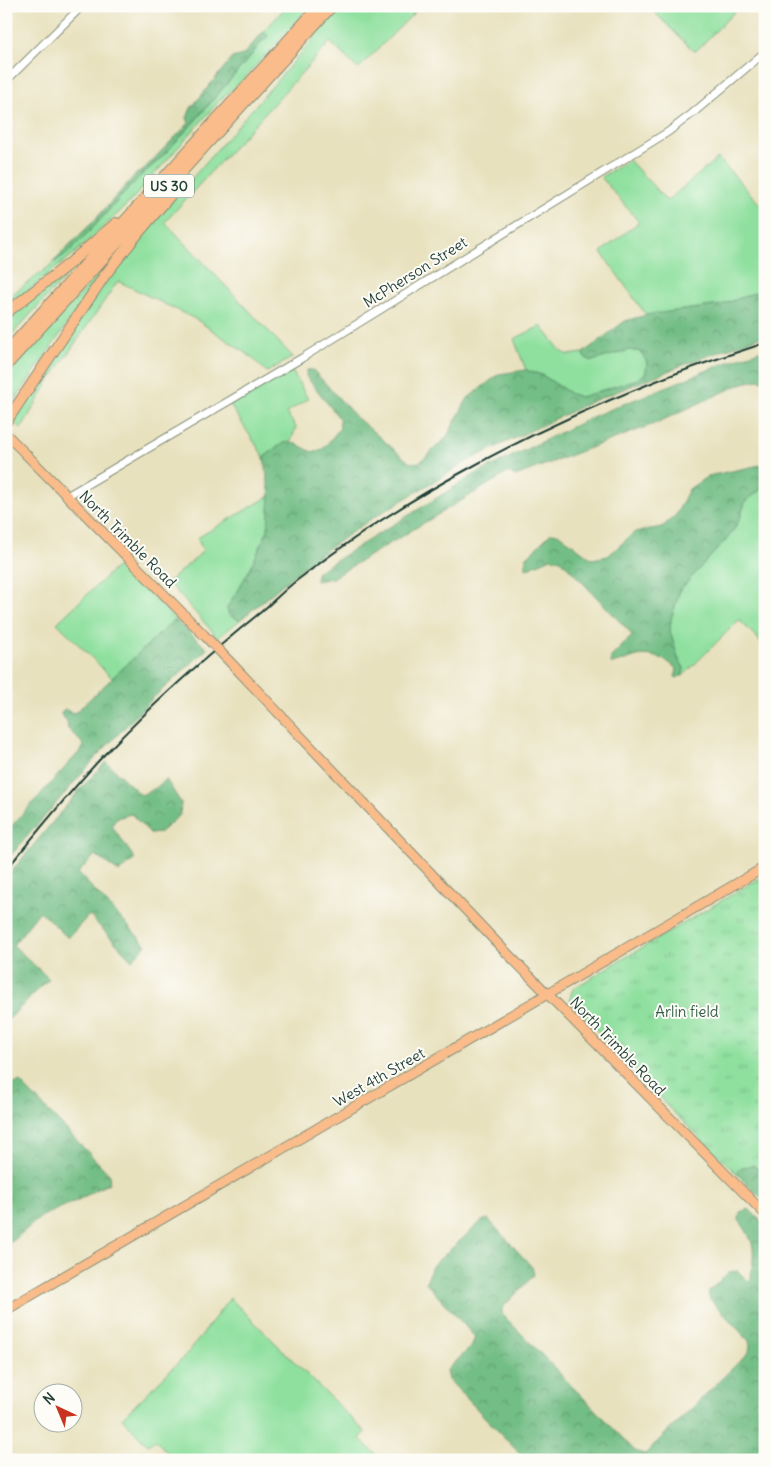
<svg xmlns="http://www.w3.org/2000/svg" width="771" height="1466" font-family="Delius,sans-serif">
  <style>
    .grass { fill: #8fe09f; stroke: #578e6a }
    .forest { fill: url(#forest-crowns); stroke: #497e5d }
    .park { fill: url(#park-tufts); stroke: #578e6a }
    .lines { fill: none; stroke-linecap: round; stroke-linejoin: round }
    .stream { stroke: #3daeb8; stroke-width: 2 }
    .minor-casing { stroke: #848f79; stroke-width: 9 }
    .major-casing { stroke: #848f79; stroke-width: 11 }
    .highway-casing { stroke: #848f79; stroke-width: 12 }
    .minor { stroke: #fff; stroke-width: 7 }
    .major { stroke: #f9bc8a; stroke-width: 9 }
    .highway { stroke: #f9bc8a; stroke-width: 10 }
    .rail { stroke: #1f3d34; stroke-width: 2 }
    .major-bridge-casing { stroke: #848f79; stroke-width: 11; stroke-linecap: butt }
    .major-bridge { stroke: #f9bc8a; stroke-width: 9 }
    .labels { text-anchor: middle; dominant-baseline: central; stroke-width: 4; stroke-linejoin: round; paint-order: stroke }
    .shield { fill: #fdfcf7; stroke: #62766e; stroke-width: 1 }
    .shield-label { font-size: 14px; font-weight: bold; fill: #1f3d34 }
    .street-label { font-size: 15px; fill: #1f3d34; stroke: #fdfcf7 }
    .park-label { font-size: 15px; fill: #355e49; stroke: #fdfcf7 }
  </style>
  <defs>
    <pattern id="forest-crowns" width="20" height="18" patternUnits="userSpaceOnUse" patternTransform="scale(1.25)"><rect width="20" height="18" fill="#73be86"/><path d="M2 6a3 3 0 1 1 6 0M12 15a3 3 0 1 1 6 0" fill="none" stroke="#5e9c6e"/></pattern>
    <pattern id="park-tufts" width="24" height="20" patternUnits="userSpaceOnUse" patternTransform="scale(1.25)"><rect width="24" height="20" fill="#8fe09f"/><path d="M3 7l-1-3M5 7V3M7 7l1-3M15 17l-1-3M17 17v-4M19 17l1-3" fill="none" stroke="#7bc18a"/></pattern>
  </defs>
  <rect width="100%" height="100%" fill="#fdfcf7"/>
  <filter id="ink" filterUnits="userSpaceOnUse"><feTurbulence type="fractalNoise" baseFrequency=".02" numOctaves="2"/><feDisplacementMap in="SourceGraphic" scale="10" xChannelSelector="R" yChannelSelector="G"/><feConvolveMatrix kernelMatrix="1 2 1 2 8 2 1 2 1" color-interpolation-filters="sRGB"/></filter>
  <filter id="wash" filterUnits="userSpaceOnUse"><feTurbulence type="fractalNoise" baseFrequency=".0096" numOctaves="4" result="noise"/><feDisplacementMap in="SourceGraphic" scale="20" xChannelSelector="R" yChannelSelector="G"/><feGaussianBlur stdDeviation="1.12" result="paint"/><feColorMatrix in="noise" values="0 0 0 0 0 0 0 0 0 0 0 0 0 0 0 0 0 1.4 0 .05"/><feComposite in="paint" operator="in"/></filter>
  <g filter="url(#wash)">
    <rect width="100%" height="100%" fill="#e8e1be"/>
    <path class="grass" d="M287 6H310L242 81 222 98 126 206 76 252 6 308V299L71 250 90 231 139 177 158 161 190 127 249 58 263 40 267 36 264 31Z
      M342 6H421L358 69 330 42 165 222 293 357 267 372 250 356 197 320 118 281 49 381 21 429 14 421 16 416 113 270 147 230Z
      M662 6H740L695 52 655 13Z
      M718 158 765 210V289L721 305 646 315 601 252 639 222 601 177 629 160 667 201Z
      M76 263 77 264 6 341V320Z
      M102 270 103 272 6 413V377Z
      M541 326 561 351 568 355 583 353 584 357 592 361 629 350 641 352 647 362 646 373 638 379 581 397 571 394 542 375 526 370 514 339Z
      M291 369 308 399 286 413 296 427 291 441 283 443 264 457 230 405Z
      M765 486V559L763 561 765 564V646L739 620 682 677 681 676 683 674 684 668 678 658 670 631 671 619 680 590 731 534 740 519 745 502Z
      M270 496 268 530 249 571 227 608 229 615 240 620 218 638 168 582 198 556 203 550 197 538Z
      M120 566 178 622 173 621 113 679 57 623 115 568Z
      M230 1298 365 1432 360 1439 382 1460H175L155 1440 148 1445 122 1418 187 1354Z"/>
    <path class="forest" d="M264 31 268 36 266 39 263 40 249 58 166 153 139 177 90 231 71 250 54 262 55 259 94 221 137 173H140L189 123 187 118 191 108 232 58 243 55Z
      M765 289V335L683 365 591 402 471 459 371 519 312 560 240 620 229 615 227 608 249 571 268 530 270 496 264 457C289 439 285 438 312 452L323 449 340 428 339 418 306 376 307 370H313L357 418 410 463 420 462 446 438 468 398 499 374 526 370 542 375 571 394 581 397 638 379 646 373 647 362 641 352 629 350 592 361 584 357 583 353 625 321 646 315 721 305Z
      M765 349V381L757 380 743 383 654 424 515 476 509 472 332 578 316 581 317 572 474 475 594 416 728 362Z
      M765 464V486L745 502 740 519 731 534 680 590 671 619 670 631 678 658 684 668 683 674 677 678 675 677 677 670C669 659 650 653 637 656 629 658 618 664 611 663V657L632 636 631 633 561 560 551 558 526 569V558L551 533 559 534 592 559 608 556 635 532 662 527 676 515 689 489 708 476Z
      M173 621 178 622 207 649 153 698 97 756 6 861V832L83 748 82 743 68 729 67 721 61 715 62 711 65 709 72 713 76 712Z
      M106 762 141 795 156 788 166 779 181 803 180 815 159 833 151 834 131 814 116 818 112 826 135 859 119 872 95 855 78 873 146 945 132 960 89 915 68 938 40 911 13 945 49 979 6 1022V878L82 787Z
      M20 1082 110 1175 109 1183 78 1200 42 1216 6 1246V1086Z
      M753 1165 765 1174V1202L736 1173 742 1167Z
      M749 1209 765 1225V1460H526L449 1380 447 1370 472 1346 475 1337 426 1283 432 1266 482 1221 488 1219 532 1267 534 1275 502 1308V1314L635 1451 645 1454 749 1352 750 1345 749 1341 710 1299 708 1292 729 1272 738 1271 748 1281 751 1278C754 1249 757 1245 739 1220L740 1212Z"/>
    <path class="park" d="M765 875V1174L753 1165 742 1167 736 1173 665 1104 655 1089 573 1006C569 1000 570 993 574 988Z"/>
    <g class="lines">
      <path class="stream" d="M762 1460 765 1449"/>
    </g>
  </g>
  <g filter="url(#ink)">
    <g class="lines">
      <defs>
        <path id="minor" d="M6 81 82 6
          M67 496 302 358 668 132 693 113 765 52"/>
        <path id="major" d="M6 434 204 635
          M231 663 501 947 765 1214
          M6 1310 765 867"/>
        <path id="highway" d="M6 313 70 263 116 223
          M6 352 319 6
          M6 366 332 6
          M6 422 105 275 140 231 179 185"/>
      </defs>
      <use href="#minor" class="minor-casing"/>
      <use href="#major" class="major-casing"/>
      <use href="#highway" class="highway-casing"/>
      <use href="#minor" class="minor"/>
      <use href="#major" class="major"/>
      <use href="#highway" class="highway"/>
      <path class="rail" d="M6 870C38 831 70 791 104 755 153 704 206 656 261 612 274 601 286 588 300 578 352 538 408 501 466 470 525 437 586 409 649 384 687 368 726 356 765 343"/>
      <defs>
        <path id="major-bridge" d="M204 635 231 663"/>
      </defs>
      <use href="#major-bridge" class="major-bridge-casing"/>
      <use href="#major-bridge" class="major-bridge"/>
    </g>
  </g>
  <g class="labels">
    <rect class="shield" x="144" y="174.5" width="50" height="23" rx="4"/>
    <g class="shield-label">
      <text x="169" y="186">US 30</text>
    </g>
    <g class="street-label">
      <text transform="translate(415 272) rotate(-32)">McPherson Street</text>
      <text transform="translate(128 539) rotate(45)">North Trimble Road</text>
      <text transform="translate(618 1046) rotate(46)">North Trimble Road</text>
      <text transform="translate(379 1077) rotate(-30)">West 4th Street</text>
    </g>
    <g class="park-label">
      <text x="687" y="1011">Arlin field</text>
    </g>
  </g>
  <rect width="771" height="1466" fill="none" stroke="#fdfcf7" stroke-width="25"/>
  <g transform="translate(58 1408) rotate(316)"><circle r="24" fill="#fdfcf7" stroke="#a4b0a9"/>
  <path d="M0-4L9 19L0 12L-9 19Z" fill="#c8321e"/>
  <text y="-8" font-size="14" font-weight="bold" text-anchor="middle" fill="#1f3d34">N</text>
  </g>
</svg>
